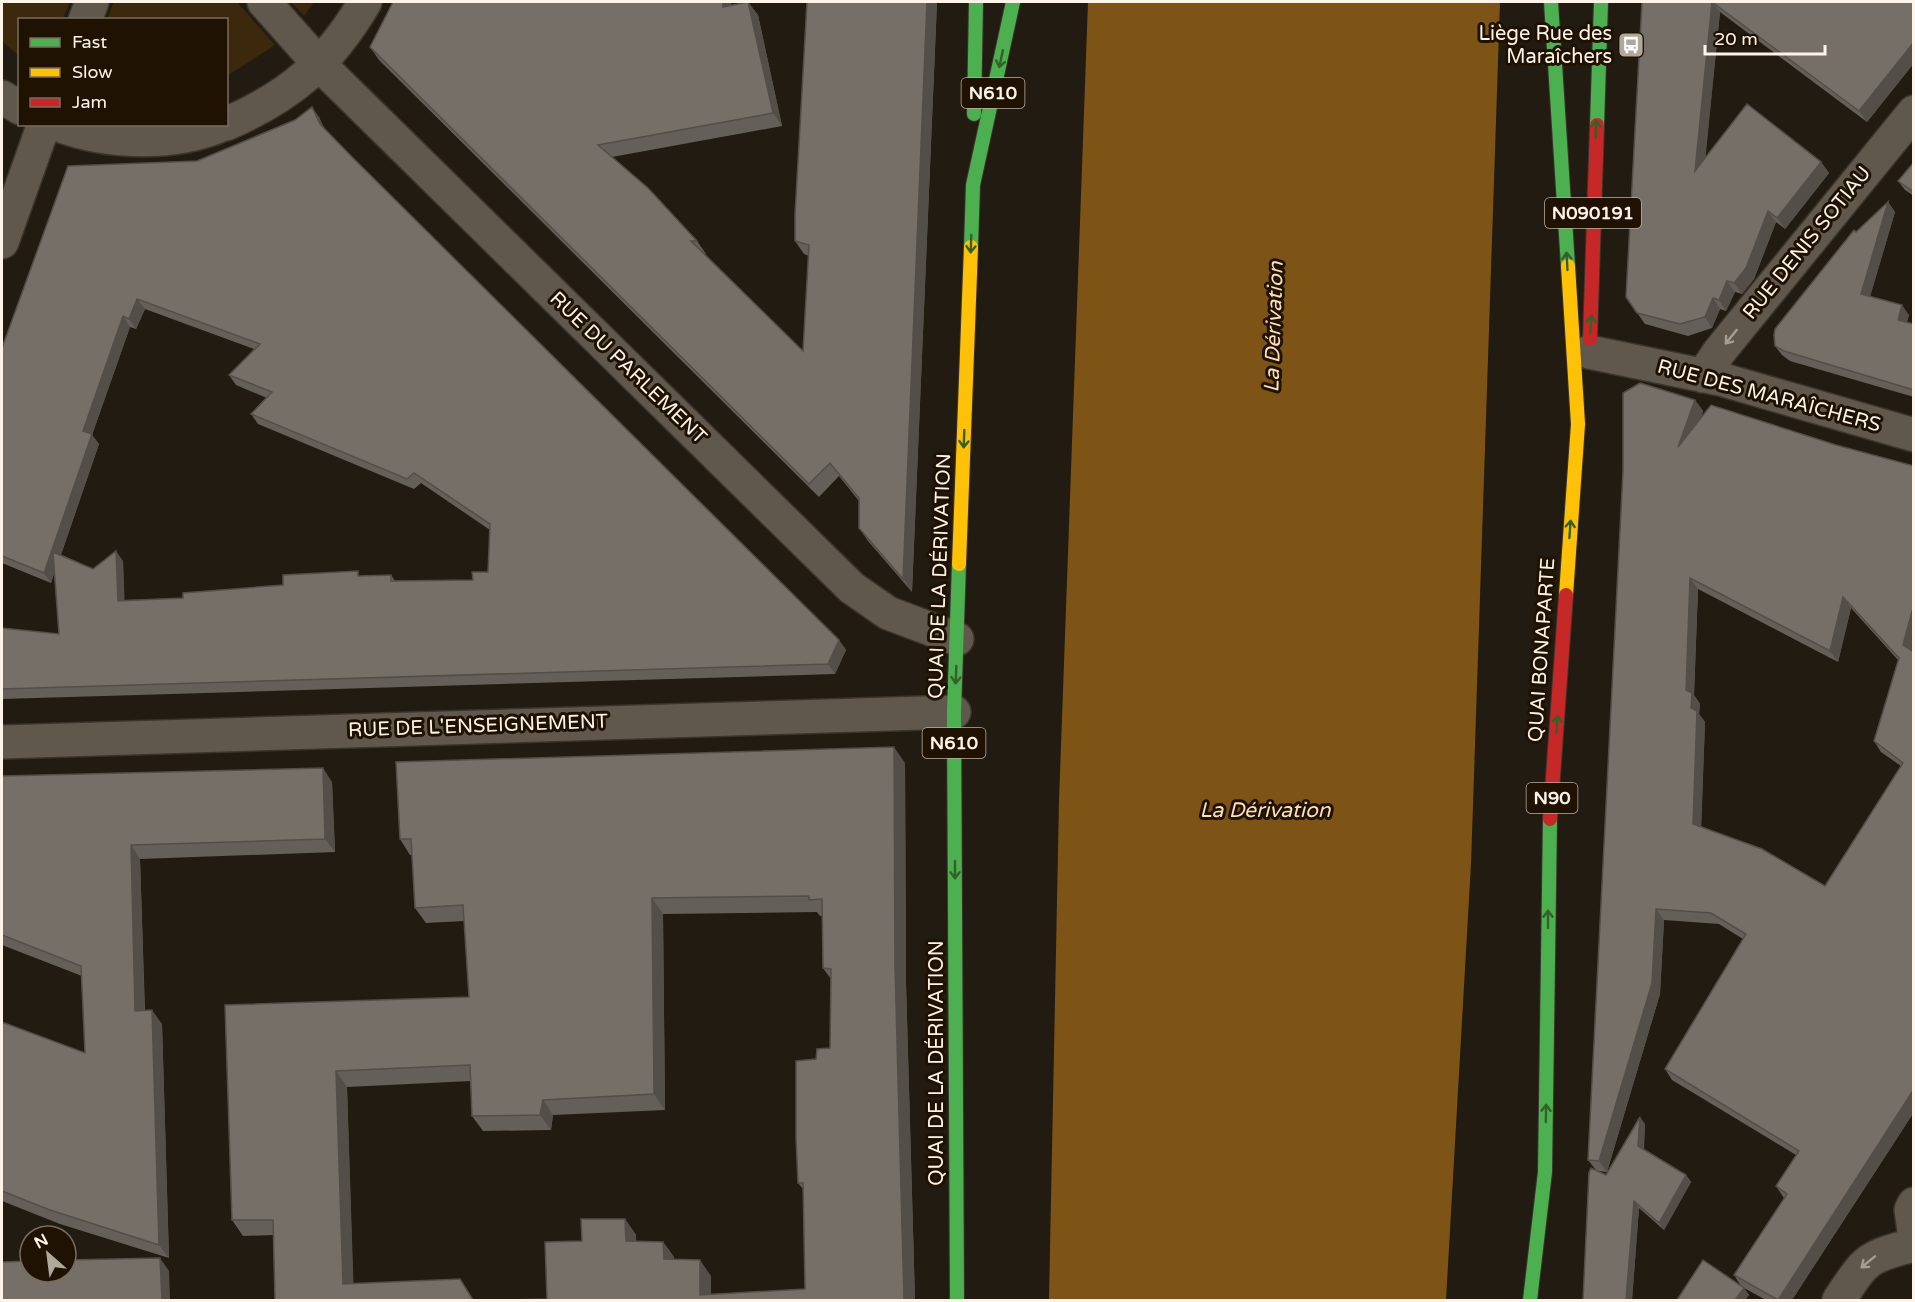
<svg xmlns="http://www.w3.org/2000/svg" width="1915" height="1302" font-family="'Varela Round',sans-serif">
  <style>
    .green { fill: #3c290d }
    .water { fill: #7e5416 }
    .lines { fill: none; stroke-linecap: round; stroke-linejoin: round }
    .street-casing { stroke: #3b342d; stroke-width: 36 }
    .fast-casing { stroke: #3b342d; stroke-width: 16 }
    .slow-casing { stroke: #3b342d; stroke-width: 16 }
    .jam-casing { stroke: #3b342d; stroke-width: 16 }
    .street { stroke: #61584d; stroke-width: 33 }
    .fast { stroke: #4caf50; stroke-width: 14 }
    .slow { stroke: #ffc107; stroke-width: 14 }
    .jam { stroke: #c62828; stroke-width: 14 }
    .wall { fill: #655f59; fill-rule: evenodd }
    .shaded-wall { fill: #534e48 }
    .building { fill: #766f67; stroke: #534e48; stroke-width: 1.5; fill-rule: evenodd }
    .oneway { stroke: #36602a }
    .oneway2 { stroke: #a79e93 }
    .labels { text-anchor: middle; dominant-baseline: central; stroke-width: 6; stroke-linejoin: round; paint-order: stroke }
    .shield { fill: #1f1203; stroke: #bab0a3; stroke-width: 1.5 }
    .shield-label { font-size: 18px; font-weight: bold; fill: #fdf3e8 }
    .poi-label { font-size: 20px; fill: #fdf3e8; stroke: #1f1203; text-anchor: end }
    .street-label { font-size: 20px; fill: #fdf3e8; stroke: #1f1203 }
    .water-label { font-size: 21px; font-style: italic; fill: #fedfb8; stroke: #1f1203 }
  </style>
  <rect width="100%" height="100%" fill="#221b11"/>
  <path class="green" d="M2 2H70L63 19 20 20 19 56 2 41Z
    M114 2H237L275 45 227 76 226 20 107 19Z
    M291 2H314L304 16Z"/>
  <path class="water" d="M1088 2H1500L1471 864 1446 1300H1049L1059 801Z"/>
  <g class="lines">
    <defs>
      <path id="street" d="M264 2 320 65 852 588 888 613 957 639
        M85 20 92 2
        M2 97 20 108
        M56 124C106 144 175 146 224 124
        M226 124C291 96 330 62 365 2
        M2 242 44 124
        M1589 352 1720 379 1914 435
        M1703 376 1719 352 1914 112
        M2 742 954 712
        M1914 1204 1911 1210 1914 1231
        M1839 1300C1866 1260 1865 1257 1914 1245"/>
      <path id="fast" d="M1551 2 1568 266
        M974 114 976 2
        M1597 125 1601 2
        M971 247 973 185 1013 2
        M957 1300 954 712 959 564
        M1530 1300 1545 1172 1550 819"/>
      <path id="slow" d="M959 564 971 247
        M1566 595 1578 424 1568 266"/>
      <path id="jam" d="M1590 339 1597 125
        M1550 819 1566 595"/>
    </defs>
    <use href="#street" class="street-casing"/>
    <use href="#fast" class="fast-casing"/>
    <use href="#slow" class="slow-casing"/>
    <use href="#jam" class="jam-casing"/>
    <use href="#street" class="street"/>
    <use href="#fast" class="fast"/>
    <use href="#slow" class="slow"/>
    <use href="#jam" class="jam"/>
  </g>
  <path class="wall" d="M748 2 758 15 782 126 612 157 697 241 706 254H704L803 351 809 256 804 254 795 241 807 2H937L912 592 868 541 859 528V501L839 476 819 497 379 60 370 47 731 5Z
    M1642 2H1914V63L1867 122 1720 12 1705 158 1821 162 1829 173 1785 229 1776 222 1754 279 1742 294 1735 292 1726 311 1720 309 1712 328 1688 336 1645 324 1626 297Z
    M319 117 324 129 839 640 846 650 835 674 2 699V628L59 634 54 573 51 583 2 563V348L197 161ZM145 309 254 349 229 375 236 385 267 398 251 414 258 424 414 489 421 483 490 530 488 572 473 580 395 581 391 575 361 576 183 598 124 600 123 561 93 569 61 555 99 444 92 435 130 327 136 329Z
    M1914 162V196L1905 190 1898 181Z
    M1888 202 1895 212 1870 296 1909 315 1907 322 1914 324V397L1790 361 1782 355 1775 346 1856 232Z
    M1695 400 1703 411 1701 418 1914 652V1112L1792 1300H1766L1744 1288 1749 1295 1745 1300H1677L1741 1286 1734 1275 1784 1198 1776 1186 1796 1155 1672 1080 1665 1069 1743 939 1719 924 1664 920 1660 994 1607 1172 1597 1171 1606 1175 1645 1124 1644 1149 1686 1175 1691 1182 1664 1230 1639 1208 1632 1300H1583L1596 1170 1588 1160ZM1698 589 1838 662 1851 608 1898 660 1874 741 1881 752 1901 766 1825 886 1701 826 1705 722 1699 714 1700 704 1694 695Z
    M905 763 906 983 915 1300 547 1299 582 1241 625 1219 636 1235V1241L663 1242 674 1257V1259L711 1276V1294L805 1289 803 1189 798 1183 816 1059 830 1048 831 979 823 968 822 916H820L817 912 663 914 665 1110 553 1115 551 1130 483 1131 472 1116 471 1081 347 1087 353 1283 275 1300 273 1235 243 1236 232 1220 225 1005 469 997 464 921 426 923 415 908 412 855H410L400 839Z
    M2 776 332 782 335 852 140 859 145 1010 162 1024 169 1258 60 1224 2 1201V1022L85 1053 82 976 2 945Z"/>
  <path class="shaded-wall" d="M723 2H731L732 20 723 7Z
    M748 2 758 15 782 126 773 113Z
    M927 2H937L912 592 903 579Z
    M1712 2 1720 12 1703 183 1695 171Z
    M1914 42V63L1867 122 1859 111Z
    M312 107 319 117 327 134 320 124Z
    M1821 162 1829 173 1785 229 1777 218Z
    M1888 202 1895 212 1868 304 1861 294Z
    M1768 211 1776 222 1754 279 1742 294 1734 283Z
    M1727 281 1735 292 1726 311 1719 300Z
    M1713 298 1720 309 1712 328 1705 317Z
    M137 299 145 309 136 329 129 319Z
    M1902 305 1909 315 1905 329 1898 320Z
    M123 316 130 327 92 435 99 444 51 583 44 573 83 431Z
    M1695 400 1703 411 1685 458 1678 447Z
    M116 551 123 561 125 611 118 601Z
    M1690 578 1698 589 1694 695 1700 704 1699 714 1705 722 1701 835 1693 824 1691 708 1686 690Z
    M1843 597 1851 608 1838 662 1830 651Z
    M1914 604V646L1911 656 1903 645Z
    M839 640 846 650 835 674 828 664Z
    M894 747 905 763 906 983 915 1300H904L895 967Z
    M323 768 332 782 335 852 325 839Z
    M131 845 140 859 145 1024 135 1011Z
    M652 898 663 914 665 1110 654 1094Z
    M1656 909 1664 920 1660 994 1607 1172 1599 1161Z
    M152 1010 162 1024 169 1258 159 1245Z
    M336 1071 347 1087 354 1299 343 1284Z
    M1914 1089V1112L1792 1300H1778Z
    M543 1100 553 1115 551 1130 540 1115Z
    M1640 1117 1645 1124 1643 1153 1638 1146Z
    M1686 1175 1691 1182 1664 1230 1659 1223Z
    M1634 1201 1639 1208 1632 1300H1626Z
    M625 1219 636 1235 637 1257 626 1241Z
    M663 1242 674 1257 675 1274 664 1259Z
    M160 1258 169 1271 170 1300H162Z
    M700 1260 711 1276V1300L700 1295Z
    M1744 1288 1749 1295 1745 1300H1735Z"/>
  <path class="building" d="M393 2H723V7L748 2 773 113 598 145 648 188 697 241H691L803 351 809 245 795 241V215L807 2H927L903 579 859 528V498L830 463 809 484 370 47Z
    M1642 2H1712L1695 171 1747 104 1821 162 1777 218 1768 211 1746 268 1734 283 1727 281 1719 300 1713 298 1705 317 1680 324 1637 313 1626 297Z
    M1712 2H1914V42L1859 111Z
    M312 107 320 124 352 157 839 640 828 664 2 689V628L59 634 53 552 93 569 116 551 118 601 183 598V593L283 585V575L358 571V576L391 575V581L473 580 472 572H488L490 524 414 473 407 479 251 414 272 392 229 375 260 344 137 299 129 319 123 316 83 431 92 434 44 573 2 556V348L68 166 197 161 295 120Z
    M1914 162V192L1898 181Z
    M1888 202 1861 294 1902 305 1898 320 1914 324V390L1784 351 1775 346 1774 335 1775 329 1854 230 1856 232Z
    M1640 383 1695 400 1678 447 1711 405 1836 445 1914 466V604L1903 645 1914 652V1089L1778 1300 1734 1275 1787 1194 1776 1186 1799 1151 1665 1069 1746 934 1711 913 1656 909 1652 983 1599 1161 1588 1160 1623 471V393ZM1690 578 1830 651 1843 597 1899 658 1874 741 1903 763 1825 886 1762 849 1693 824 1697 711 1691 708 1692 693 1686 690Z
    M894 747 895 967 904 1300H509L547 1299 545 1242 582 1241 581 1219H625L626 1241 663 1242 664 1259 700 1260V1295L805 1289 803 1183H798L796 1138V1061L816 1059 817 1049 830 1048 831 969 823 968 822 899 809 900V896L652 898 654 1094 543 1100 540 1115 472 1116 470 1065 336 1071 343 1284 460 1279 473 1300H275L273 1220H232L225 1005 469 997 463 905 415 908 411 839H400L396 762Z
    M323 768 325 839 131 845 135 1011 152 1010 159 1245 50 1210 2 1191V1022L85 1053 81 966 2 935V776Z
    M1640 1117 1638 1146 1686 1175 1659 1223 1634 1201 1626 1300H1583L1589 1173 1591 1168 1606 1175Z
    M160 1258 162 1300H2V1262L30 1261V1272H66V1260Z
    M1703 1260 1744 1288 1735 1300H1677Z"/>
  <defs><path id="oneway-shaft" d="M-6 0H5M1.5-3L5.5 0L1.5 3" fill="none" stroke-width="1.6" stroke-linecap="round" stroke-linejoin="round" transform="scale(1.5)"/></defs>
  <g class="oneway">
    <use href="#oneway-shaft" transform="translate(1001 59) rotate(102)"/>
    <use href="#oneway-shaft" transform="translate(1596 129) rotate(-88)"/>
    <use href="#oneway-shaft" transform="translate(971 244) rotate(92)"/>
    <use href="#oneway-shaft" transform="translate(1567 261) rotate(-93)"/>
    <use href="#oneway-shaft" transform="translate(1591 324) rotate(-86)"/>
    <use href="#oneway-shaft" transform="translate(964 439) rotate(92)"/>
    <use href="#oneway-shaft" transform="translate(1570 529) rotate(-86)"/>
    <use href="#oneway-shaft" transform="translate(956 675) rotate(92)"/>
    <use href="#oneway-shaft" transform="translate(1557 724) rotate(-86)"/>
    <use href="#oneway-shaft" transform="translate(955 870) rotate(90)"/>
    <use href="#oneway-shaft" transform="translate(1548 919) rotate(-90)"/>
    <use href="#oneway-shaft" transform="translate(1546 1113) rotate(-89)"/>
  </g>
  <g class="oneway2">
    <use href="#oneway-shaft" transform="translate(1731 337) rotate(129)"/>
    <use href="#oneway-shaft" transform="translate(1868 1262) rotate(141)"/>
  </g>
  <defs>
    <symbol id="bus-square" viewBox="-11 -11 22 22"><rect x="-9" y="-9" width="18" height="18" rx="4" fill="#b0a79d" stroke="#1f1203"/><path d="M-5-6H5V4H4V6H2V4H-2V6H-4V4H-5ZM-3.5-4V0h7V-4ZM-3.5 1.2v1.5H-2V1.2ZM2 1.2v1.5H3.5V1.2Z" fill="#fff"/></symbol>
  </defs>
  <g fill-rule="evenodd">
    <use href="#bus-square" x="1616" y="30" width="30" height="30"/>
  </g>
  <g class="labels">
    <g class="shield">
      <rect x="961.5" y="78" width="63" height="30" rx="4.5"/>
      <rect x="1545" y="198" width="96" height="30" rx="4.5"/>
      <rect x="922.5" y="728" width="63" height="30" rx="4.5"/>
      <rect x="1526.5" y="783" width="51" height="30" rx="4.5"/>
    </g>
    <g class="shield-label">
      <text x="993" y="93">N610</text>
      <text x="1593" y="213">N090191</text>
      <text x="954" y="743">N610</text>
      <text x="1552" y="798">N90</text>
    </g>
    <g class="poi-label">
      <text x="1612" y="34">Liège Rue des<tspan x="1612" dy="23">Maraîchers</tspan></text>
    </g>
    <g class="street-label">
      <text transform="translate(1807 243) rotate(-51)">RUE DENIS SOTIAU</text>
      <text transform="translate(628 368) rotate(44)">RUE DU PARLEMENT</text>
      <text transform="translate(1769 396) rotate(15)">RUE DES MARAÎCHERS</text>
      <text transform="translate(940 576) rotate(-88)">QUAI DE LA DÉRIVATION</text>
      <text transform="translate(1542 650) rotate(-86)">QUAI BONAPARTE</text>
      <text transform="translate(478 726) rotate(-2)">RUE DE L'ENSEIGNEMENT</text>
      <text transform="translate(937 1063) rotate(-90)">QUAI DE LA DÉRIVATION</text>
    </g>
    <g class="water-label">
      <text transform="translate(1274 327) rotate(-88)">La Dérivation</text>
      <text x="1265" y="810">La Dérivation</text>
    </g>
  </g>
  <rect width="1915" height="1302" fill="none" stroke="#fdf3e8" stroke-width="6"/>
  <rect x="18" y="18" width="210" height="108" fill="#1f1203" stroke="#786c5f" stroke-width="1.5"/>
  <rect x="30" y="38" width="30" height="9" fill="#4caf50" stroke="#786c5f" stroke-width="1.5"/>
  <text x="72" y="48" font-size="18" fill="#fdf3e8">Fast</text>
  <rect x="30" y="68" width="30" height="9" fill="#ffc107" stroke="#786c5f" stroke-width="1.5"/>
  <text x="72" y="78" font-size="18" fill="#fdf3e8">Slow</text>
  <rect x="30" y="98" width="30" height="9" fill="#c62828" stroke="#786c5f" stroke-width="1.5"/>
  <text x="72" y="108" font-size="18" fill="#fdf3e8">Jam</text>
  <g transform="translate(48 1254) rotate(332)"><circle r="28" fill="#1f1203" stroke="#786c5f" stroke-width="1.5"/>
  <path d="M0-4.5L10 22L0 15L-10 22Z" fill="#b0a79d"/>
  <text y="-9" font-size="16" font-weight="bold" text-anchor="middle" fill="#fdf3e8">N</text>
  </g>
  <path d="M1705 45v9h120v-9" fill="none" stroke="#fdf3e8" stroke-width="3"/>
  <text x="1714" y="45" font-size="18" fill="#fdf3e8" stroke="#1f1203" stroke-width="4.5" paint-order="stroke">20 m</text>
</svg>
